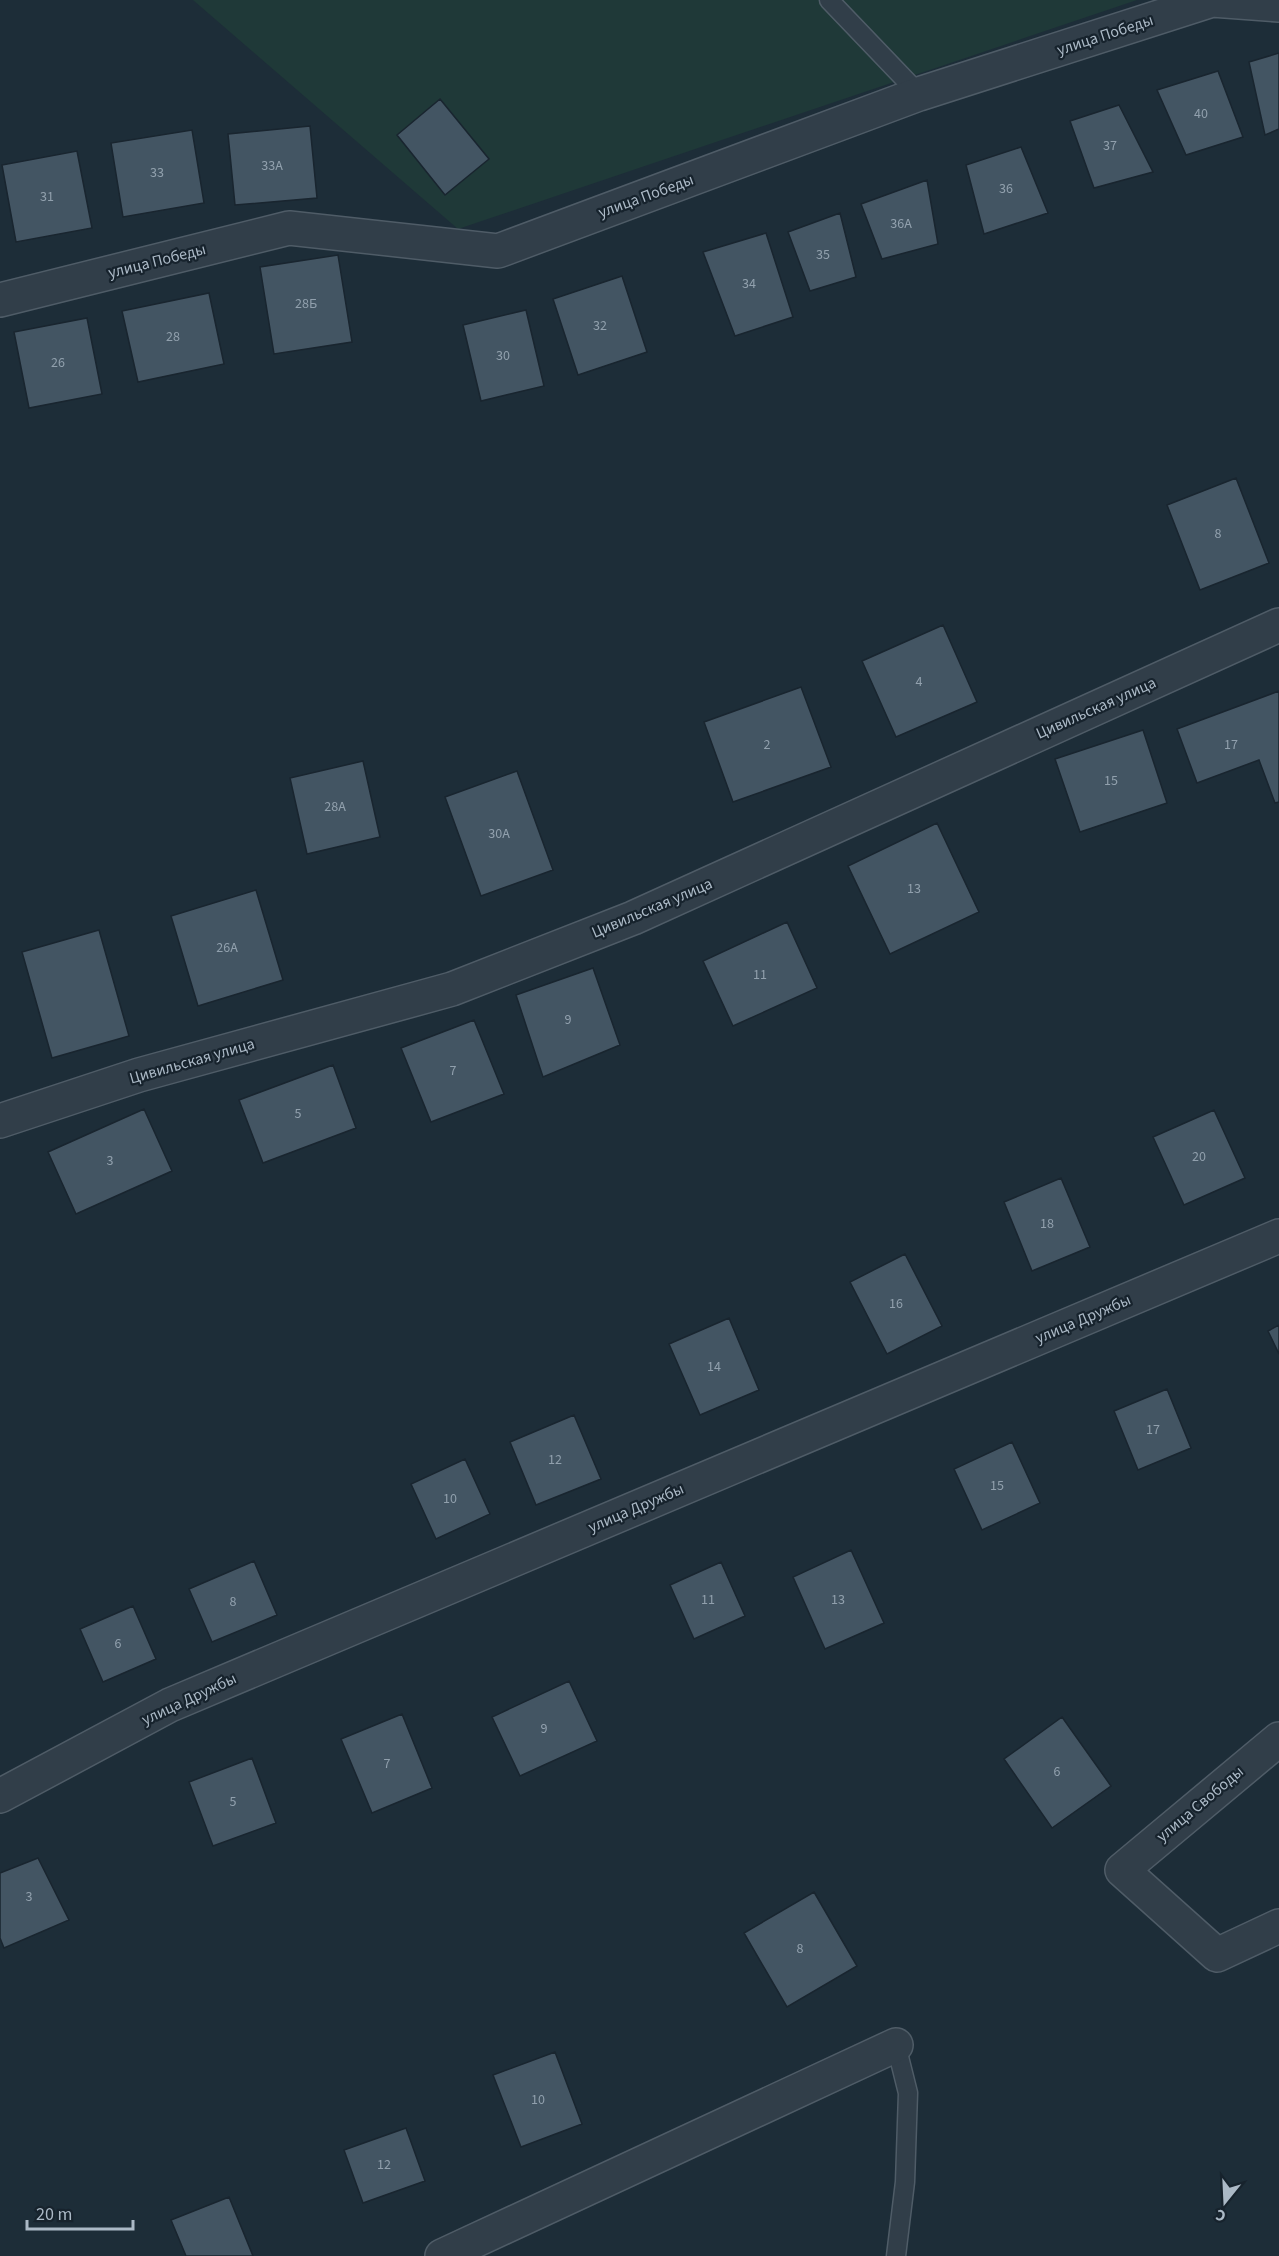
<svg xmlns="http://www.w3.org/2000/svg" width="1279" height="2256" font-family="'Source Sans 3',sans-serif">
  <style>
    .green { fill: #1f3938 }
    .building { fill: #435563; stroke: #19252f; stroke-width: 1.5 }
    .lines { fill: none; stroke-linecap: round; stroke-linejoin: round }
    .service-casing { stroke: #4f5c67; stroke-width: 21 }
    .minor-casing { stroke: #4f5c67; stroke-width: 36 }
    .service { stroke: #313e49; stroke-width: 18 }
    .minor { stroke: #313e49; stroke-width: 33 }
    .labels { text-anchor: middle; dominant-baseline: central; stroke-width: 4.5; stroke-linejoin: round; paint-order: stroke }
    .number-label { font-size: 14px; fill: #91a0ad }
    .street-label { font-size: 16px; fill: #abb9c6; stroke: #17232d }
  </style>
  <rect width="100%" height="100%" fill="#1d2d38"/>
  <path class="green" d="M193 0H1137L458 229Z"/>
  <path class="building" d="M1279 53V129L1265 135 1249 62Z
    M1218 71 1243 137 1186 155 1157 90Z
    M440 99 489 159 445 195 397 135Z
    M1119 105 1153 172 1094 188 1070 121Z
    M310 126 317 198 235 205 228 134Z
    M192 130 204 203 123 217 111 143Z
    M1021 147 1048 213 984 234 966 165Z
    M77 151 92 228 16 242 2 165Z
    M927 180 938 244 882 259 861 204Z
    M840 213 856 277 810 291 788 232Z
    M766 233 793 317 735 336 703 252Z
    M338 255 352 342 274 354 260 267Z
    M622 276 647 352 578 375 553 299Z
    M209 293 224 364 138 382 122 311Z
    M526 310 544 386 481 401 463 325Z
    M87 318 102 394 29 408 14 332Z
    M1236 478 1269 563 1200 590 1167 505Z
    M943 625 977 702 896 737 862 661Z
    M801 687 831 767 733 802 704 722Z
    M1279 691V802L1275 803 1259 760 1197 783 1177 729Z
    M1143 730 1167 803 1080 832 1055 759Z
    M363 761 380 837 307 854 290 778Z
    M517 771 553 870 481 896 445 797Z
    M937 823 979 912 890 954 848 866Z
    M256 890 283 980 198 1006 171 916Z
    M787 922 817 988 733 1026 703 961Z
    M99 930 129 1036 52 1058 22 952Z
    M593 968 620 1045 543 1077 516 995Z
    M474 1020 504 1094 431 1122 401 1048Z
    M333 1065 356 1128 263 1163 239 1100Z
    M144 1109 172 1171 76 1214 48 1152Z
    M1214 1110 1245 1178 1184 1205 1153 1137Z
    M1061 1178 1090 1247 1032 1271 1004 1202Z
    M905 1254 942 1326 887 1354 850 1282Z
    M729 1318 759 1390 700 1415 669 1344Z
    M1279 1325V1354L1268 1331Z
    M1167 1389 1191 1448 1138 1470 1114 1411Z
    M574 1415 601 1479 536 1505 510 1442Z
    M1012 1442 1040 1503 982 1530 954 1469Z
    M465 1459 490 1514 436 1539 411 1484Z
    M851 1550 884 1623 825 1649 793 1577Z
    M254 1561 277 1615 212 1642 189 1589Z
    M721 1562 745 1616 694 1639 670 1585Z
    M133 1606 156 1659 103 1682 80 1629Z
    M569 1681 597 1741 520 1776 492 1717Z
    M402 1714 432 1788 372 1813 341 1739Z
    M1062 1717 1111 1786 1052 1828 1004 1759Z
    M252 1758 276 1823 213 1846 189 1782Z
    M38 1858 69 1920 4 1948 0 1938V1873Z
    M814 1892 857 1966 787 2007 744 1933Z
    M555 2052 582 2124 521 2147 493 2075Z
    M406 2128 425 2181 363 2203 344 2150Z
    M229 2197 253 2256H186L171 2220Z"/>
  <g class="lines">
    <defs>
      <path id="service" d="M829 0 919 94
        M896 2045 908 2093 905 2182 896 2256"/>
      <path id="minor" d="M0 300 289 228 498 251 919 94 1212 0 1279 5
        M0 1121 139 1075 452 989 633 918 1279 625
        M1279 1739 1122 1870 1217 1955 1279 1926
        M0 1796 170 1705 1279 1236
        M442 2256 896 2045"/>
    </defs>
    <use href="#service" class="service-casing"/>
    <use href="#minor" class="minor-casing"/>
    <use href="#service" class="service"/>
    <use href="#minor" class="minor"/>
  </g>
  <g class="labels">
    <g class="number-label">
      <text x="1201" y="114">40</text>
      <text x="1110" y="146">37</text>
      <text x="272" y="166">33А</text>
      <text x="157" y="173">33</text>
      <text x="1006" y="189">36</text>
      <text x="47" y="197">31</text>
      <text x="901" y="224">36А</text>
      <text x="823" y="255">35</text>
      <text x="749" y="284">34</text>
      <text x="306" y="304">28Б</text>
      <text x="600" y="326">32</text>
      <text x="173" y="337">28</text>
      <text x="503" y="356">30</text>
      <text x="58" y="363">26</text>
      <text x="1218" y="534">8</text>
      <text x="919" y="682">4</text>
      <text x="767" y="745">2</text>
      <text x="1231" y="745">17</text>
      <text x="1111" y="781">15</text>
      <text x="335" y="807">28А</text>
      <text x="499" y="834">30А</text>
      <text x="914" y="889">13</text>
      <text x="227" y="948">26А</text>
      <text x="760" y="975">11</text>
      <text x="568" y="1020">9</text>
      <text x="453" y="1071">7</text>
      <text x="298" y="1114">5</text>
      <text x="1199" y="1157">20</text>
      <text x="110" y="1161">3</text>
      <text x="1047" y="1224">18</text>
      <text x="896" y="1304">16</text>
      <text x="714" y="1367">14</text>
      <text x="1153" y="1430">17</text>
      <text x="555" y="1460">12</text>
      <text x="997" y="1486">15</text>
      <text x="450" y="1499">10</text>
      <text x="708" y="1600">11</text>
      <text x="838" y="1600">13</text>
      <text x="233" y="1602">8</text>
      <text x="118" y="1644">6</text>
      <text x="544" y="1729">9</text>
      <text x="387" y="1764">7</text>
      <text x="1057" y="1772">6</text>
      <text x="233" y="1802">5</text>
      <text x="29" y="1897">3</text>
      <text x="800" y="1949">8</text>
      <text x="538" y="2100">10</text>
      <text x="384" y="2165">12</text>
    </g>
    <g class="street-label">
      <text transform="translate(1105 35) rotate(-18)">улица Победы</text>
      <text transform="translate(646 196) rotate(-20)">улица Победы</text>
      <text transform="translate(157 261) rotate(-14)">улица Победы</text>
      <text transform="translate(1096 708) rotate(-24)">Цивильская улица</text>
      <text transform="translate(652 908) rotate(-23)">Цивильская улица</text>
      <text transform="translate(192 1061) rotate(-16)">Цивильская улица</text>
      <text transform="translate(1083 1319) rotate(-23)">улица Дружбы</text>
      <text transform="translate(636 1508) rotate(-23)">улица Дружбы</text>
      <text transform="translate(189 1699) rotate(-25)">улица Дружбы</text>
      <text transform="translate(1200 1804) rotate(-40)">улица Свободы</text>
    </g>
  </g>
  <g transform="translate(1225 2202) rotate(198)" stroke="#17232d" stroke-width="4.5" paint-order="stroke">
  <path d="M0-4.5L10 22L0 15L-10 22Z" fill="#abb9c6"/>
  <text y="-9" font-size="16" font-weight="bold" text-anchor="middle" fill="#abb9c6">С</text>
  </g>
  <path d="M27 2220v9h106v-9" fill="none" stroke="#abb9c6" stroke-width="3"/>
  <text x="36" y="2220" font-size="18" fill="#abb9c6" stroke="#17232d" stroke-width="4.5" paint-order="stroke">20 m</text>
</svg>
